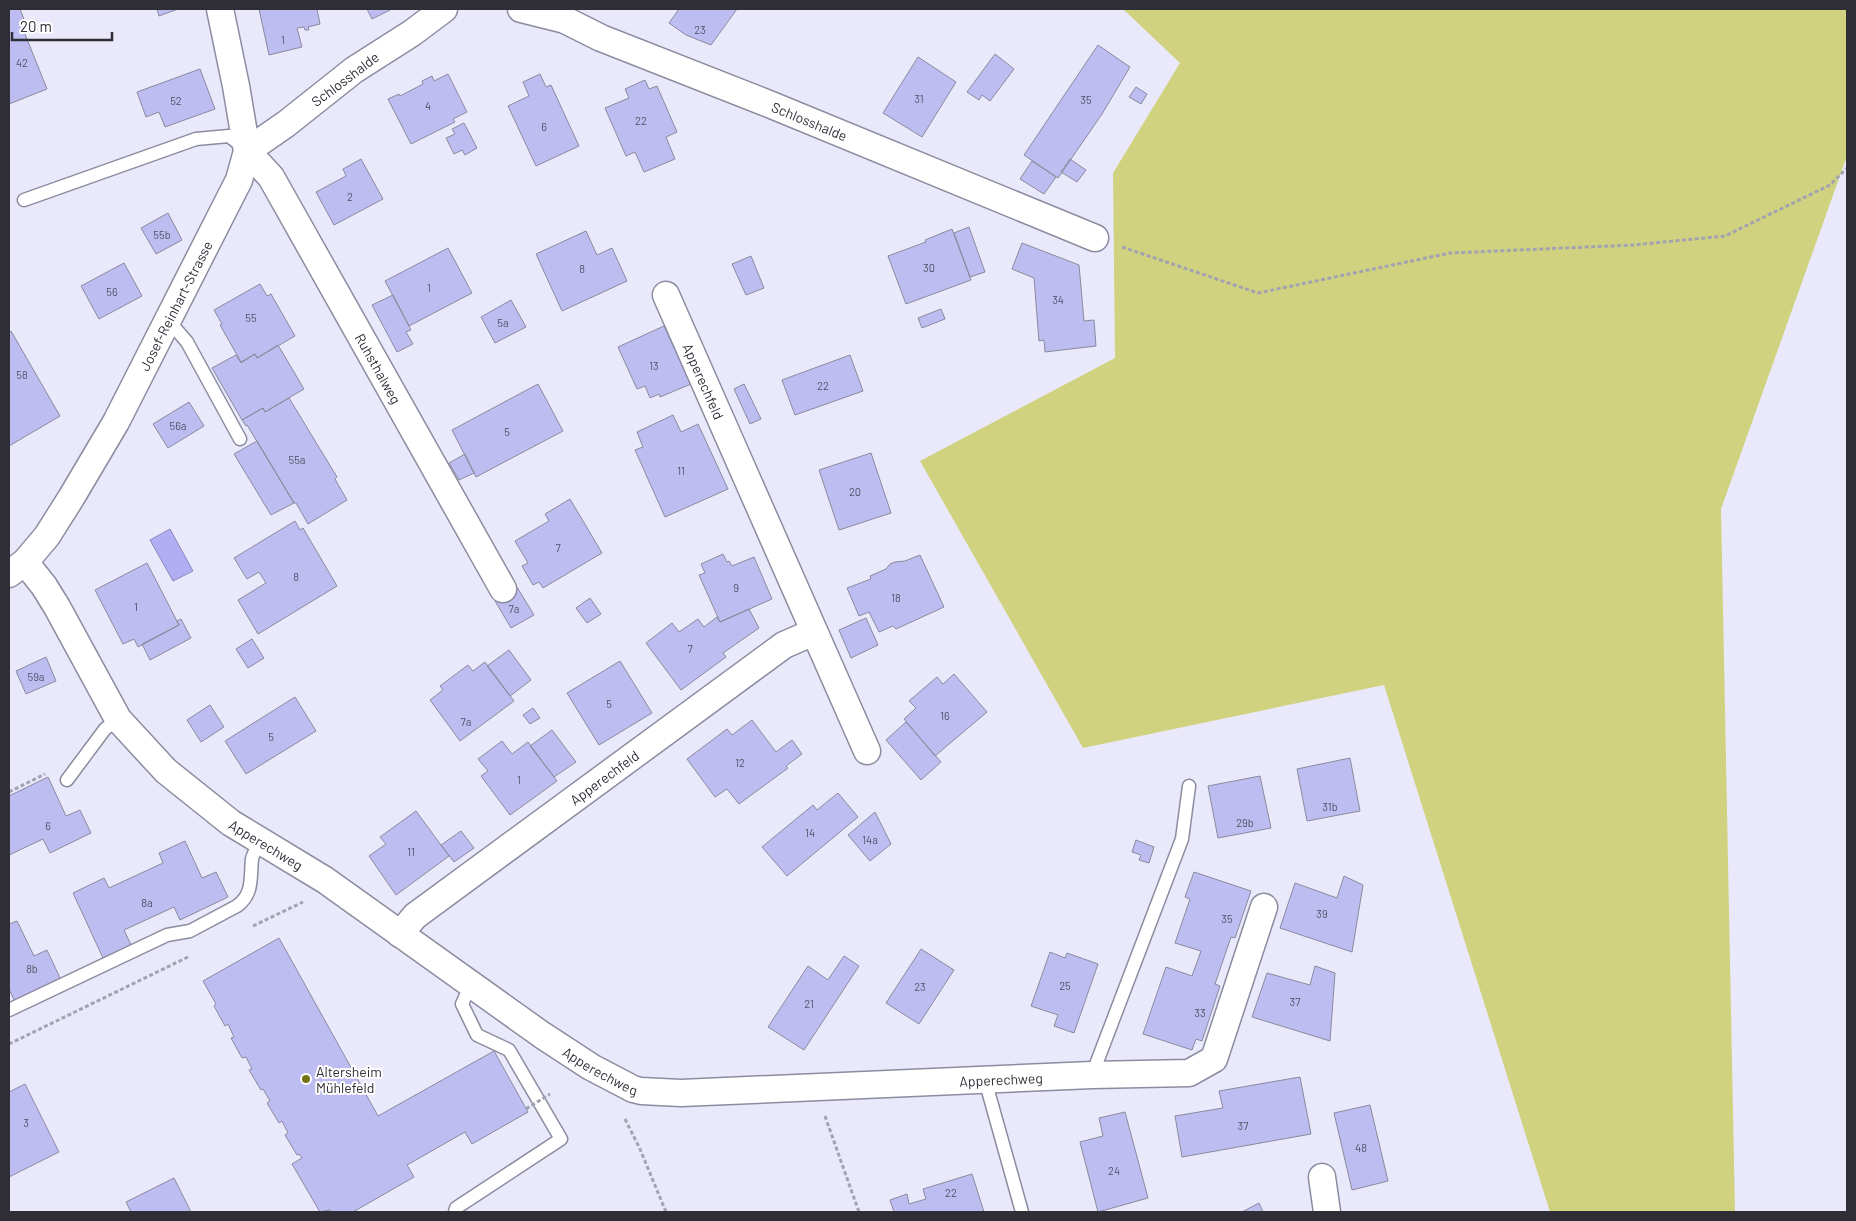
<svg xmlns="http://www.w3.org/2000/svg" width="1856" height="1221" font-family="Barlow,sans-serif">
  <style>
    .green { fill: #d1d27f }
    .water { fill: #b1aef4; stroke: #8a88bb }
    .building { fill: #bebdf1; stroke: #8a8a9e }
    .lines { fill: none; stroke-linecap: round; stroke-linejoin: round }
    .lane-casing { stroke: #8c8ca0; stroke-width: 15 }
    .street-casing { stroke: #8c8ca0; stroke-width: 29 }
    .path { stroke: #a3a2b1; stroke-width: 3; stroke-dasharray: 4 2.5; stroke-linecap: butt }
    .lane { stroke: #fff; stroke-width: 12 }
    .street { stroke: #fff; stroke-width: 26 }
    .path-bridge { stroke: #a3a2b1; stroke-width: 3; stroke-dasharray: 4 2.5; stroke-linecap: butt }
    .poi-dot { fill: #747318; stroke: #fff; stroke-width: 2 }
    .labels { text-anchor: middle; dominant-baseline: central; stroke-width: 4; stroke-linejoin: round; paint-order: stroke }
    .number-label { font-size: 11px; fill: #535266 }
    .street-label { font-size: 14px; fill: #2f2e37; stroke: #fff }
    .poi-label { font-size: 14px; fill: #2f2e37; stroke: #fff; text-anchor: start }
  </style>
  <rect width="100%" height="100%" fill="#e9e9fb"/>
  <path class="green" d="M1123 9H1847V156L1721 509 1735 1212H1550L1384 685 1083 748 920 461 1115 358 1113 173 1180 63Z"/>
  <path class="water" d="M170 529 193 571 173 581 150 540Z"/>
  <path class="building" d="M9 9H20L29 32 25 34 47 89 9 104Z
    M157 9H178L159 16Z
    M259 9H317L320 24 308 27 309 30H305L304 27 297 28 302 47 269 55Z
    M367 9H392L372 19Z
    M679 9H737L711 45 686 35 669 23Z
    M1098 45 1130 67 1102 114 1058 178 1024 155Z
    M995 54 1014 69 990 101 982 95 979 100 967 92Z
    M918 57 956 82 922 137 883 113Z
    M200 69 215 109 165 127 159 112 146 117 137 92Z
    M448 74 467 112 453 119 455 122 411 144 388 99 399 94 400 96 423 84 422 81 432 76 434 81Z
    M540 74 546 87 551 85 579 146 536 166 508 106 529 96 523 82Z
    M645 80 649 89 657 86 677 132 666 137 675 159 644 172 635 152 626 156 605 108 629 98 625 89Z
    M1136 87 1147 94 1141 104 1129 97Z
    M464 123 477 148 465 155 462 150 454 154 446 138 455 134 452 129Z
    M361 159 383 199 334 225 316 192 346 176 343 169Z
    M1070 159 1086 170 1077 182 1061 172Z
    M1032 161 1056 177 1044 194 1020 179Z
    M168 213 182 240 156 254 141 228Z
    M969 227 985 272 970 277 954 233Z
    M952 229 971 280 906 304 888 256 926 242 925 240Z
    M586 231 597 255 612 248 627 281 562 311 536 254Z
    M1022 243 1079 265 1084 321 1094 320 1096 346 1045 352 1044 340 1039 341 1034 278 1012 269Z
    M448 248 472 293 409 326 385 281Z
    M751 256 764 288 746 295 732 264Z
    M124 263 142 296 99 319 81 286Z
    M260 284 267 296 271 294 295 336 257 358 255 354 241 362 220 325 222 324 214 310Z
    M393 295 411 330 406 332 413 344 397 352 372 305Z
    M511 300 526 327 495 343 481 317Z
    M941 309 945 319 922 328 918 318Z
    M664 326 691 384 660 397 659 394 650 398 645 386 637 389 618 347Z
    M11 331 60 416 9 446V333Z
    M278 345 304 389 265 412 263 408 242 420 212 368 236 355 241 363 255 354 257 358Z
    M850 355 863 391 795 415 782 380Z
    M538 384 563 431 476 477 452 430Z
    M744 384 761 419 750 424 734 389Z
    M289 398 337 477 335 479 347 500 308 524 296 503H294L247 425 246 426 242 420 263 408 265 412Z
    M189 402 204 426 168 448 153 424Z
    M673 415 681 432 698 424 728 489 665 517 635 450 643 447 637 432Z
    M257 441 294 503 271 515 234 454Z
    M871 453 891 513 839 530 819 470Z
    M465 454 474 473 459 480 449 463Z
    M570 499 602 553 543 588 539 582 533 585 522 566 528 563 515 541 549 521 545 514Z
    M295 521 300 530 303 528 337 586 258 634 238 600 266 583 259 572 247 579 234 558Z
    M723 554 727 562 729 561 732 566 754 557 772 599 720 622 699 575 705 573 701 564Z
    M920 555 944 607 896 629 893 626 879 632 869 612 859 616 847 588 871 579 870 576 886 569 890 564 895 562 905 561Z
    M147 563 179 625 138 647 134 639 123 644 95 590Z
    M517 587 534 615 511 628 495 601Z
    M590 598 601 614 587 623 576 608Z
    M749 609 759 628 723 653 726 657 681 690 646 643 672 623 679 632 698 619 704 627 717 617 720 622Z
    M866 618 878 645 851 658 839 630Z
    M181 619 191 638 150 660 142 644 179 625 177 621Z
    M252 639 264 658 248 668 236 649Z
    M509 650 531 680 510 696 487 666Z
    M46 657 56 681 26 694 16 671Z
    M620 661 652 713 599 745 567 693Z
    M485 662 514 701 460 741 430 700 443 690 440 686 468 665 473 671Z
    M954 674 987 712 935 756 904 719 916 708 909 701 937 677 943 684Z
    M295 697 316 731 246 774 225 741Z
    M210 705 224 727 201 742 187 720Z
    M533 708 540 718 530 724 523 715Z
    M752 720 776 752 792 740 802 754 786 766 788 768 739 804 727 789 715 797 687 759 727 729 732 735Z
    M906 722 941 762 921 780 886 740Z
    M552 730 576 762 554 777 530 746Z
    M502 741 512 754 528 742 557 781 510 815 481 776 488 771 478 759Z
    M1350 758 1360 811 1307 821 1297 769Z
    M1260 776 1271 828 1218 838 1208 786Z
    M48 777 66 816 80 810 91 833 50 853 43 839 9 855V796Z
    M838 793 858 817 787 876 762 847 813 805 817 810Z
    M416 811 449 856 396 895 369 856 386 844 380 837Z
    M875 812 891 844 870 861 848 835Z
    M461 831 474 848 454 862 441 845Z
    M1136 840 1154 847 1149 863 1139 860 1141 855 1132 852Z
    M185 841 202 878 216 872 228 897 180 920 174 907 124 930 131 945 103 958 73 893 104 878 109 888 163 863 159 853Z
    M1194 872 1251 891 1235 938 1231 937 1215 984 1220 986 1202 1041 1196 1039 1192 1050 1143 1034 1166 967 1192 976 1201 951 1175 943 1190 899 1185 897Z
    M1344 876 1363 885 1352 952 1280 928 1295 883 1337 898Z
    M17 921 34 956 47 950 61 980 15 1002 9 989V924Z
    M279 938 378 1116 494 1051 528 1112 472 1144 465 1132 407 1165 414 1177 353 1212H332L330 1210 320 1212 292 1164 302 1158 299 1154 297 1155 285 1135 288 1133 282 1121 279 1123 267 1103 270 1101 263 1089 261 1090 249 1070 252 1069 246 1057 242 1058 231 1038 234 1037 228 1024 225 1026 214 1006 216 1004 203 981Z
    M921 949 954 970 919 1024 886 1003Z
    M1050 952 1065 958 1067 953 1098 964 1074 1033 1054 1026 1058 1015 1031 1006Z
    M844 956 859 966 804 1050 768 1027 808 966 828 980Z
    M1315 966 1335 973 1330 1041 1252 1017 1267 973 1310 985Z
    M1300 1077 1311 1134 1182 1157 1175 1116 1223 1108 1219 1091Z
    M25 1084 59 1152 9 1177V1092Z
    M1370 1105 1388 1181 1352 1190 1334 1113Z
    M1125 1112 1148 1198 1098 1212 1080 1142 1103 1136 1099 1118Z
    M972 1174 984 1212H894L890 1200 907 1194 909 1204 926 1199 923 1189Z
    M174 1178 191 1212H131L126 1202Z
    M1259 1203 1263 1212H1242Z"/>
  <g class="lines">
    <defs>
      <path id="lane" d="M24 200 196 139 229 136 243 147
        M168 320 187 342 240 439
        M67 780 105 729 118 719
        M9 1010 167 935 190 931 237 906C254 894 250 876 252 859 253 853 258 847 261 842
        M1092 1075 1182 839 1189 786
        M985 1080 1022 1212
        M455 1212 456 1208 561 1139 509 1050 477 1035 462 1004 471 984"/>
      <g id="street">
        <path id="s1" d="M444 9 412 33 354 70 286 124 247 151 271 177 503 589"/>
        <path id="s2" d="M521 9 565 20 601 38 769 104 1095 238"/>
        <path id="s3" d="M666 295 867 751"/>
        <path id="s4" d="M25 562 44 586 57 607 118 719 166 771 231 823 325 880 542 1035 591 1067 633 1089 641 1091 681 1093 1092 1075 1189 1073 1214 1059 1264 907"/>
        <path id="s5" d="M9 574 25 562 47 536 71 498 116 422 239 180 247 151 236 86 220 9"/>
        <path id="s6" d="M400 934 415 916 784 645 814 632"/>
        <path d="M1322 1177 1327 1212"/>
      </g>
    </defs>
    <use href="#lane" class="lane-casing"/>
    <use href="#street" class="street-casing"/>
    <path class="path" d="M1122 247 1258 293 1450 253 1633 245 1725 236 1830 185 1847 168
      M9 792 45 774
      M253 926 303 902
      M9 1044 188 957
      M825 1116 859 1212
      M625 1119 640 1149 666 1212"/>
    <use href="#lane" class="lane"/>
    <use href="#street" class="street"/>
    <path class="path-bridge" d="M526 1109 550 1094"/>
  </g>
  <circle class="poi-dot" cx="306" cy="1079" r="5"/>
  <g class="labels">
    <g class="number-label">
      <text x="700" y="29">23</text>
      <text x="283" y="39">1</text>
      <text x="22" y="62">42</text>
      <text x="919" y="98">31</text>
      <text x="1086" y="99">35</text>
      <text x="176" y="100">52</text>
      <text x="428" y="105">4</text>
      <text x="641" y="120">22</text>
      <text x="544" y="126">6</text>
      <text x="350" y="196">2</text>
      <text x="162" y="234">55b</text>
      <text x="929" y="267">30</text>
      <text x="582" y="268">8</text>
      <text x="429" y="287">1</text>
      <text x="112" y="291">56</text>
      <text x="1058" y="299">34</text>
      <text x="251" y="317">55</text>
      <text x="503" y="322">5a</text>
      <text x="654" y="365">13</text>
      <text x="22" y="374">58</text>
      <text x="823" y="385">22</text>
      <text x="178" y="425">56a</text>
      <text x="507" y="431">5</text>
      <text x="297" y="459">55a</text>
      <text x="681" y="470">11</text>
      <text x="855" y="491">20</text>
      <text x="558" y="547">7</text>
      <text x="296" y="576">8</text>
      <text x="736" y="587">9</text>
      <text x="896" y="597">18</text>
      <text x="136" y="606">1</text>
      <text x="514" y="608">7a</text>
      <text x="690" y="648">7</text>
      <text x="36" y="676">59a</text>
      <text x="609" y="703">5</text>
      <text x="945" y="715">16</text>
      <text x="466" y="721">7a</text>
      <text x="271" y="736">5</text>
      <text x="740" y="762">12</text>
      <text x="519" y="779">1</text>
      <text x="1330" y="806">31b</text>
      <text x="1245" y="822">29b</text>
      <text x="48" y="825">6</text>
      <text x="810" y="832">14</text>
      <text x="870" y="839">14a</text>
      <text x="411" y="851">11</text>
      <text x="147" y="902">8a</text>
      <text x="1322" y="913">39</text>
      <text x="1227" y="918">35</text>
      <text x="32" y="968">8b</text>
      <text x="1065" y="985">25</text>
      <text x="920" y="986">23</text>
      <text x="1295" y="1001">37</text>
      <text x="809" y="1003">21</text>
      <text x="1200" y="1012">33</text>
      <text x="26" y="1122">3</text>
      <text x="1243" y="1125">37</text>
      <text x="1361" y="1147">48</text>
      <text x="1114" y="1170">24</text>
      <text x="951" y="1192">22</text>
    </g>
    <g class="street-label">
      <text transform="translate(345 79) rotate(-37)">Schlosshalde</text>
      <text stroke="none"><textPath href="#s2" startOffset="310">Schlosshalde</textPath></text>
      <text stroke="none"><textPath href="#s5" startOffset="318">Josef-Reinhart-Strasse</textPath></text>
      <text stroke="none"><textPath href="#s1" startOffset="498">Ruhsthalweg</textPath></text>
      <text stroke="none"><textPath href="#s3" startOffset="94">Apperechfeld</textPath></text>
      <text stroke="none"><textPath href="#s6" startOffset="258">Apperechfeld</textPath></text>
      <text stroke="none"><textPath href="#s4" startOffset="378">Apperechweg</textPath></text>
      <text stroke="none"><textPath href="#s4" startOffset="782">Apperechweg</textPath></text>
      <text stroke="none"><textPath href="#s4" startOffset="1188">Apperechweg</textPath></text>
    </g>
    <g class="poi-label">
      <text x="316" y="1071">Altersheim<tspan x="316" dy="16">Mühlefeld</tspan></text>
    </g>
  </g>
  <rect width="1856" height="1221" fill="none" stroke="#2f2e37" stroke-width="20"/>
  <path d="M12 32v8h100v-8" fill="none" stroke="#2f2e37" stroke-width="2.5"/>
  <text x="20" y="32" font-size="15" fill="#2f2e37" stroke="#ffffff" stroke-width="4" paint-order="stroke">20 m</text>
</svg>
